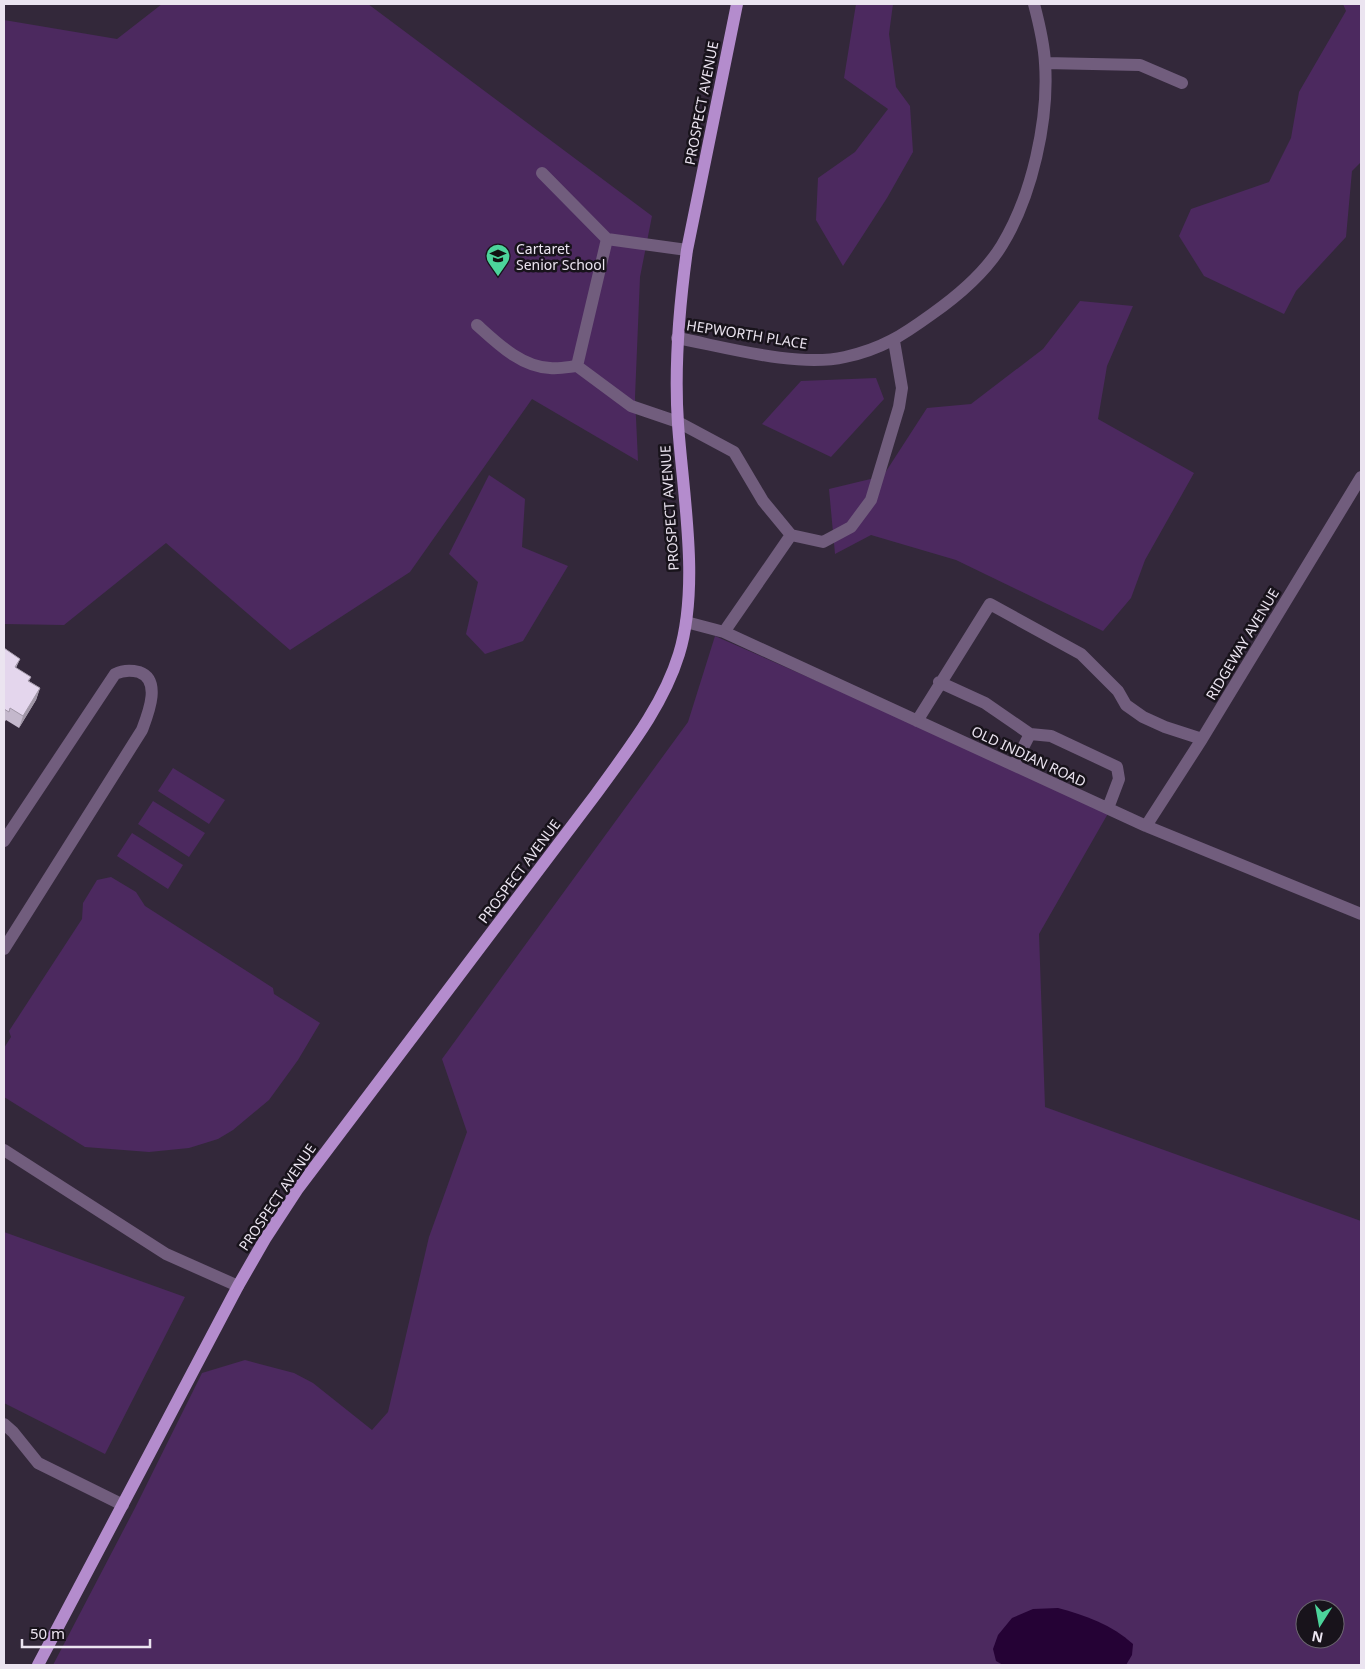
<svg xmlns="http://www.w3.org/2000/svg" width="1365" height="1669" font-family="'Noto Sans',sans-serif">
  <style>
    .green { fill: #4c295f; fill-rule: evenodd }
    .water { fill: #250235 }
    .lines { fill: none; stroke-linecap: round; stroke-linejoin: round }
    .minor { stroke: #715d7d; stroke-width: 12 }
    .major { stroke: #b48ccd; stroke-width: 12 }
    .wall { fill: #c4b8cc }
    .shaded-wall { fill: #a096a6 }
    .building { fill: #e4d6ed; stroke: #a096a6 }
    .labels { text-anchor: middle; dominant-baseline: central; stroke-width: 5; stroke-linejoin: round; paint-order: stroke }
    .street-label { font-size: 14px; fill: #ebe4f0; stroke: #18131b }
    .poi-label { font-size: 14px; fill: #ebe4f0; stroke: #18131b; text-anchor: start }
  </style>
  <rect width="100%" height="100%" fill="#33283a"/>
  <path class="green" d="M162 4H368L652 216 640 277 635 397 638 461 532 399 410 572 290 650 166 543 64 625 4 624V20L117 39Z
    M856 4H893L889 34 896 87 910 106 913 152 887 198 843 266 816 220 818 178 855 152 888 109 844 78Z
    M1343 4H1361V162L1352 171 1346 237 1296 291 1284 314 1204 276 1179 236 1191 209 1269 182 1291 138 1299 92 1346 11Z
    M1080 301 1133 306 1107 366 1098 419 1194 473 1145 560 1131 598 1103 631 956 560 871 535 835 554 829 489 883 476 927 408 971 404 1043 349Z
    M876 378 884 399 831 457 762 424 801 381Z
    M489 475 525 499 522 547 568 566 523 641 485 654 466 634 478 582 449 554Z
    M715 636 1110 810 1039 934 1045 1107 1361 1221V1665H53L135 1508 202 1373 245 1360 294 1373 313 1383 372 1430 388 1412 429 1237 467 1132 442 1059 688 722ZM1305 1609H1335V1639H1305Z
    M173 768 225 800 209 824 158 791Z
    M153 801 205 833 189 857 138 824Z
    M132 833 183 865 168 889 117 856Z
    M111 877 136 892 145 906 273 988 274 994 320 1023 298 1060 269 1100 233 1130 218 1139 189 1148 149 1152 85 1147 4 1097V1048L11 1037 9 1031 82 919 83 903 97 880Z
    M4 1232 185 1297 105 1454 4 1403Z"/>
  <path class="water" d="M1058 1608C1085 1615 1112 1625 1133 1644L1132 1655 1126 1665H1003L996 1661 993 1649 998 1635 1012 1618 1033 1609Z"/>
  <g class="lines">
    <path class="minor" d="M1045 63 1140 65 1182 83
      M542 173 607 239 687 250
      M477 325C497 343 521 367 550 368 559 369 568 367 577 366L631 406 678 422 734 452 763 501 791 535 823 542 851 527 871 500 899 407 902 388 894 341
      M677 338C725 347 798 368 845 357 882 349 903 335 932 314 959 295 985 273 1002 245 1032 196 1049 120 1045 63 1044 43 1039 23 1034 4
      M577 366 607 239
      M686 622 724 632 1146 826 1361 914
      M724 632 791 535
      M939 682 985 703 1030 734 1014 765
      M917 721 990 604 1081 654 1118 691 1126 705 1143 717 1165 727 1202 739
      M1030 734 1051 736 1117 767 1119 779 1108 808
      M1146 826 1202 739 1361 477
      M4 841 115 674C123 670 131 670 139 672 162 680 148 714 142 730L4 949
      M4 1150 166 1254 238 1286
      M4 1424 13 1432 38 1463 123 1505"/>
    <path class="major" d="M38 1665 238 1286 265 1239 297 1190 596 794C627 751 663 706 679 654 700 585 683 496 678 424 674 366 679 308 687 250L737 4"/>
  </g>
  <path class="wall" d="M4 648 20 659 16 668 31 677 29 681 40 688 36 700 19 728 6 720 4 723Z"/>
  <path class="shaded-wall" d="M40 688 36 700 19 728 23 716Z"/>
  <path class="building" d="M4 648 20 659 15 667 31 677 28 681 40 688 23 716 10 708 9 712 4 709Z"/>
  <defs>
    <symbol id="school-pin" viewBox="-11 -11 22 30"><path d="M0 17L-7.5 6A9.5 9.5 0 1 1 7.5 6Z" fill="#4cd49b" stroke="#18131b"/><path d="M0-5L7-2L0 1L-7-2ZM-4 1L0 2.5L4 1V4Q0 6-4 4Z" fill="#111"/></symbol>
  </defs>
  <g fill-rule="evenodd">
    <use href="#school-pin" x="484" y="242" width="28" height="38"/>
  </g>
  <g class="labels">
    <g class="street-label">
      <text transform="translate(701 103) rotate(-79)">PROSPECT AVENUE</text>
      <text transform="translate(747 334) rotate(9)">HEPWORTH PLACE</text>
      <text transform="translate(669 508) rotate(-94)">PROSPECT AVENUE</text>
      <text transform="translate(1242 644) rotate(-59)">RIDGEWAY AVENUE</text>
      <text transform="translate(1029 756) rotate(25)">OLD INDIAN ROAD</text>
      <text transform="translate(519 871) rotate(-53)">PROSPECT AVENUE</text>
      <text transform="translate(277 1197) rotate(-56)">PROSPECT AVENUE</text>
    </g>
    <g class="poi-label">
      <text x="516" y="248">Cartaret<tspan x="516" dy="16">Senior School</tspan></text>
    </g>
  </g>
  <rect width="1365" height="1669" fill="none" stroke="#ebe4f0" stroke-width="10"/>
  <g transform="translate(1320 1624) rotate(191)"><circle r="24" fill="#18131b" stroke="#6c6770"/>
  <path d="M0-4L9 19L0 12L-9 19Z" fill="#4cd49b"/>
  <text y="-8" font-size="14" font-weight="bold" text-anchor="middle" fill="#ebe4f0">N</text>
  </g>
  <path d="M22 1639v8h128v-8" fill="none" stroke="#ebe4f0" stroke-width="2.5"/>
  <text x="30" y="1639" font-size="15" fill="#ebe4f0" stroke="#18131b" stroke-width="4" paint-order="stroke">50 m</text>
</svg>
